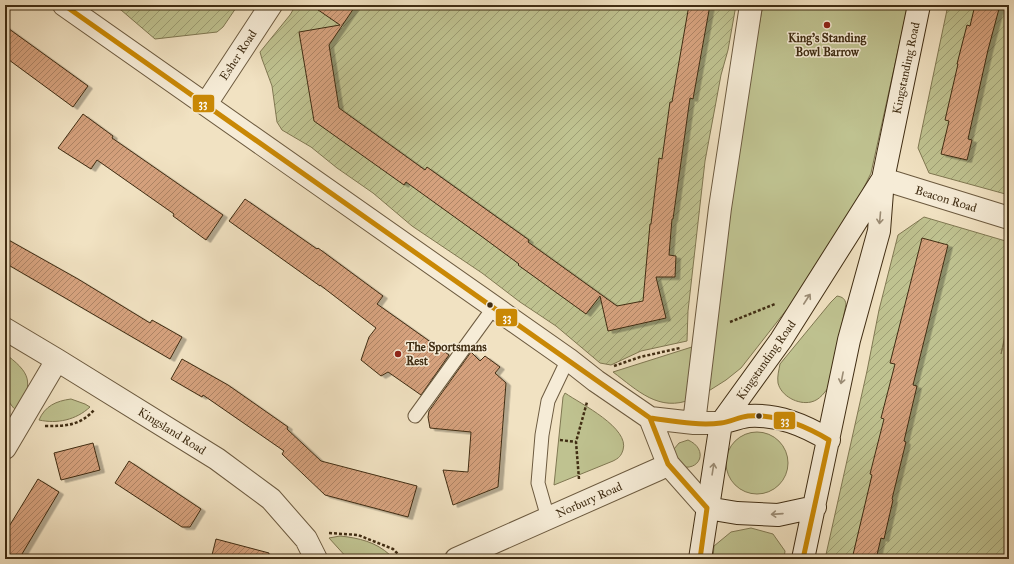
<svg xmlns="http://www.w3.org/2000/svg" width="1014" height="564" font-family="'IM FELL Great Primer',serif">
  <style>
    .grass { fill: #bfc290; stroke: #807852 }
    .garden { fill: url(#garden-furrows); stroke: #807852 }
    .building { fill: url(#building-hatch); stroke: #402d13; filter: url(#shadow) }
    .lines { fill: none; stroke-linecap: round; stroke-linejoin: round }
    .service-casing { stroke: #6c5a3f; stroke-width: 15 }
    .minor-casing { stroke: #6c5a3f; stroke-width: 24 }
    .secondary-casing { stroke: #402d13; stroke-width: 24 }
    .path { stroke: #402d13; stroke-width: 2.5; stroke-dasharray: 3 2; stroke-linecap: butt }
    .service { stroke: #f6ecd7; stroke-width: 13 }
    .minor { stroke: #f6ecd7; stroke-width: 22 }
    .secondary { stroke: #f6ecd7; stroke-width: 22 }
    .bus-1-casing { stroke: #f6ecd7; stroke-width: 8 }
    .bus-1 { stroke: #c98805; stroke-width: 5 }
    .oneway { stroke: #9b8c75 }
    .poi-dot { fill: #8f2418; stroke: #f6ecd7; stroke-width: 1.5 }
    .bus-dot { fill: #402d13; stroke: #f6ecd7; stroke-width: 1.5 }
    .labels { text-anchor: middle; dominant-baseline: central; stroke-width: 3; stroke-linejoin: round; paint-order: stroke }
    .poi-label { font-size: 12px; font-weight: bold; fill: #402d13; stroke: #f6ecd7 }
    .street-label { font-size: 12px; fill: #402d13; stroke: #f6ecd7 }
    .line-badge { stroke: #f6ecd7; stroke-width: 1.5 }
    .badge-label { font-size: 11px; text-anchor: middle; font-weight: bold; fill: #fff }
  </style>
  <defs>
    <pattern id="garden-furrows" width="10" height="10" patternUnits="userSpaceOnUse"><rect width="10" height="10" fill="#bfc290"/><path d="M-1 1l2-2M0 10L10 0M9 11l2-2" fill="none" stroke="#9d9e74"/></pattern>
    <pattern id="building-hatch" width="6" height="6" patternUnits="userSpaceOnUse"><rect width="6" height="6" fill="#d5a17d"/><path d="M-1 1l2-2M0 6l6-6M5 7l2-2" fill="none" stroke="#ae8465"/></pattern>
    <filter id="shadow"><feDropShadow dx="4.5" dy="2.5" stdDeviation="0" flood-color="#0004"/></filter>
  </defs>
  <rect width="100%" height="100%" fill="#f1e2c2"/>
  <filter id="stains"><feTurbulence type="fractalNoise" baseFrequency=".005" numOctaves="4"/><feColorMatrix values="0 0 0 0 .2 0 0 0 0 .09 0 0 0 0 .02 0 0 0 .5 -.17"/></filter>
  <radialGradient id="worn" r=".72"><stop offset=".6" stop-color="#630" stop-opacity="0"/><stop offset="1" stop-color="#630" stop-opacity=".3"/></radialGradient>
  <path class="grass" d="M763 5H908L871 173 834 249 741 368 726 380 707 392 728 206 750 72Z
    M837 296C843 297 845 299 846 304L830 385C825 392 820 400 811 402 798 405 781 396 778 383 777 376 779 370 780 364L831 302Z
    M695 346 692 399C659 413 637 390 613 372Z
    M8 356C34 376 30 384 20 412 17 411 14 409 12 406 2 394 3 370 8 356Z
    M565 393C581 404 630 428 623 450 621 456 619 458 613 461L554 485 563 397Z
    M71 399 85 404 90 407C76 420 57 424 39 420 45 406 56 401 71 399Z
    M726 463a31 31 0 1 1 62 0a31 31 0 1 1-62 0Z
    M688 440C709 449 701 473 678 466L674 449 679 443Z
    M751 528 773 534 785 551 784 559H713L714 546 731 532Z
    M340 536C359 538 376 542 390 555L382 559H348L329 538Z"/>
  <path class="garden" d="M112 5H238L223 27 217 32 155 39 121 10Z
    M296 5H736L728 50 721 75 705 161 688 311 687 341 641 351 611 365 600 363 556 326 520 302 482 273 412 226 373 193 337 168 311 147 282 130 277 122 272 86 262 59 260 52 290 15Z
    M948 5H1009V195L929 173 918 148Z
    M924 217 1009 242V316L1001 354 1009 323V559H825L867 371 879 310 898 235Z"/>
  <path class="building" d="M311 5H356L329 45 339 108 425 170 427 167 445 180 529 240 528 242 617 306 643 301 650 224H651L659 158 662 159 670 102H672L689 5H710L693 99 690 98 673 219H672L669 255 676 256 675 277H656L666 318 608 331 600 296 586 314 518 265 519 264 481 236 406 182 404 185 314 121 299 32 340 25Z
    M975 5H1000L988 50 968 139 972 140 967 160 941 154 949 121 945 120 958 64H957L967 25 970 26Z
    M5 26 88 86 73 107 5 57Z
    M83 114 113 136 112 138 223 215 206 240 173 216 174 214 97 160 91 169 58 148Z
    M245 199 317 249 318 248 383 296 377 304 449 355 421 395 388 372 381 376 361 360 369 337 376 328 320 285V286L229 221Z
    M5 238 78 279 150 323 152 320 182 337 170 359 5 263Z
    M922 238 948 245 913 385 917 386 904 441 906 442 892 499 893 500 884 539 881 538 876 559H852L872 475 870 474 884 419 881 418 895 364 890 363Z
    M471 352 480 361 485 356 500 367 495 373 506 383 498 487 453 505 443 470 468 472 471 432 430 428 428 417 429 411Z
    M182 359 228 385 288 427 287 429 321 461 417 486 408 517 325 495 282 454 284 451 203 395 202 397 171 379Z
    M93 443 100 470 61 480 54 453Z
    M129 461 201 509 190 527H182L115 483Z
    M38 479 59 492 19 559H5V533Z
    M216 539 269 553V559H211Z"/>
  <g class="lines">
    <defs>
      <path id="service" d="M415 416 494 307
        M548 518 538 483 542 435 548 401 568 359"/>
      <path id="minor" d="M64 5 568 359 596 381 650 418 694 423H721
        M206 104 271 5
        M883 179 1009 218
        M5 329 57 360 217 459 271 499 306 539 316 559
        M650 418 668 464 707 508
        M694 423 720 208 751 5
        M5 448 57 360
        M456 559 659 469 668 464"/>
      <path id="secondary" d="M721 423C730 421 739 417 748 416 778 414 804 425 829 440
        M707 508 737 513 778 515 815 507
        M700 559 721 423 781 340 881 182
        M803 559 849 340 879 231 883 179 919 5"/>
    </defs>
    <use href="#service" class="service-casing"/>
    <use href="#minor" class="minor-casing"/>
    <use href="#secondary" class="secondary-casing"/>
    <path class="path" d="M730 322 775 304
      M614 366 640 357 680 348
      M45 426C66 426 80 426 95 409
      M560 440 576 442
      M579 479 576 442 587 402
      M329 533 358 535 393 549 399 555 400 559"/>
    <use href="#service" class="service"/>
    <use href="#minor" class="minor"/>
    <use href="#secondary" class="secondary"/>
    <defs>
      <path id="bus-1" d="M64 5 650 418C673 421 698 426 721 423 730 422 739 417 748 416 777 414 804 425 829 440L803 559
        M650 418 668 464 707 508 700 559"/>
    </defs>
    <use href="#bus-1" class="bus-1-casing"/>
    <use href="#bus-1" class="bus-1"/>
  </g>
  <defs><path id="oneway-shaft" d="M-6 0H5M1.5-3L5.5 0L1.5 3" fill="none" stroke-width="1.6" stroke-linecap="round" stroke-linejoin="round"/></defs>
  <g class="oneway">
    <use href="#oneway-shaft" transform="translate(880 218) rotate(95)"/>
    <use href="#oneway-shaft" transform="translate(807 299) rotate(-57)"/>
    <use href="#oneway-shaft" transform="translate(842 378) rotate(101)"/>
    <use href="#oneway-shaft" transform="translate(713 469) rotate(-81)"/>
    <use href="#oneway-shaft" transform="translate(777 514) rotate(176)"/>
  </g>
  <g class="poi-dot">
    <circle cx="827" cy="25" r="4"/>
    <circle cx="398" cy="354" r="4"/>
  </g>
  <g class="bus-dot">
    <circle cx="490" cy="305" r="3.5"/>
    <circle cx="759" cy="416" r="3.5"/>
  </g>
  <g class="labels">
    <g class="poi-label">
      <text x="827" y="38">King's Standing<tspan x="827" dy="14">Bowl Barrow</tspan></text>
      <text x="406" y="347" text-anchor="start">The Sportsmans<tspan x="406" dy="14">Rest</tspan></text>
    </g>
    <g class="street-label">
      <text transform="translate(238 55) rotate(-57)">Esher Road</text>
      <text transform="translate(906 68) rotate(-78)">Kingstanding Road</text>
      <text transform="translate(946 199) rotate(17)">Beacon Road</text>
      <text transform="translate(766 360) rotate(-55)">Kingstanding Road</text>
      <text transform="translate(172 431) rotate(32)">Kingsland Road</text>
      <text transform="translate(589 500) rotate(-24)">Norbury Road</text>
    </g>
  </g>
  <g class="line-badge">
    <rect x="192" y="94" width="23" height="19" rx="4" fill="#c98805"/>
    <rect x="495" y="308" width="23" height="19" rx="4" fill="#c98805"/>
    <rect x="773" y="411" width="23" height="19" rx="4" fill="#c98805"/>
  </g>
  <g class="badge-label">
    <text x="203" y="107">33</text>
    <text x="507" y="321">33</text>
    <text x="785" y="424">33</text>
  </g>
  <rect width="1014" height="564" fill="none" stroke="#f1e2c2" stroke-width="20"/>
  <rect x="6" y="6" width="1002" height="552" fill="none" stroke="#402d13" stroke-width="2"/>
  <rect x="10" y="10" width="994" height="544" fill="none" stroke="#402d13"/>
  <rect width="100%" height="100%" filter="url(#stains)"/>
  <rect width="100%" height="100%" fill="url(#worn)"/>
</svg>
